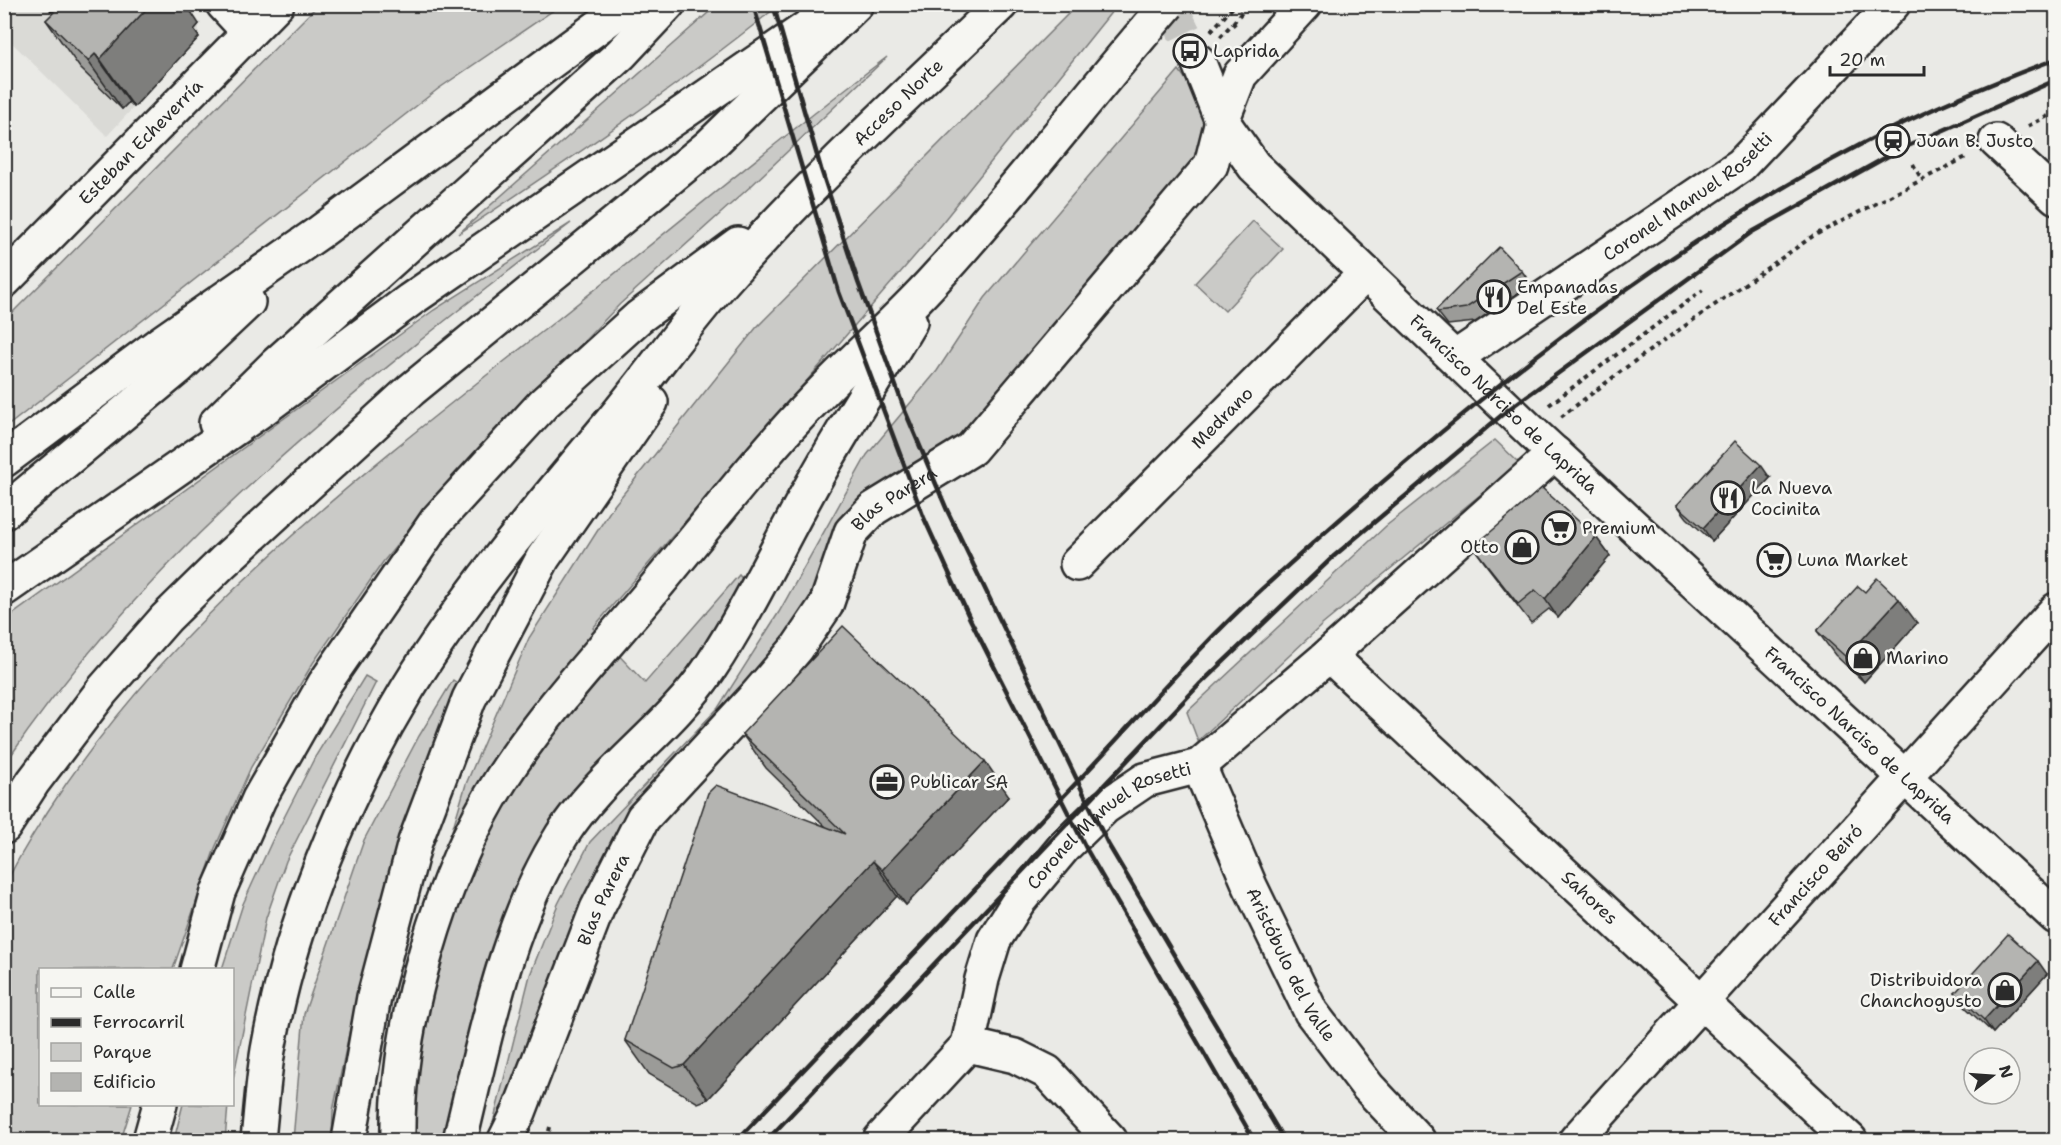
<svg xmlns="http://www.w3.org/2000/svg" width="2061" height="1145" font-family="'Shantell Sans',sans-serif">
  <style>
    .built { fill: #dadad6 }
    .green { fill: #cacac7; stroke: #7a7a79; stroke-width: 1.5 }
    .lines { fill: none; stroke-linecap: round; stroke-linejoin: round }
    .minor-tunnel { stroke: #c4c4c1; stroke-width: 33; stroke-dasharray: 33 16; stroke-linecap: butt }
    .minor-casing { stroke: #2b2b2b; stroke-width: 38 }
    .highway-casing { stroke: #2b2b2b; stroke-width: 38 }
    .path { stroke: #2b2b2b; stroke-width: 4; stroke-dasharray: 4.5 4.5; stroke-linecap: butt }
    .minor { stroke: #f6f6f2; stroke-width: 33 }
    .highway { stroke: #f6f6f2; stroke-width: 33 }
    .rail { stroke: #2b2b2b; stroke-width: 4.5 }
    .highway-bridge-casing { stroke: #2b2b2b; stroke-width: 38; stroke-linecap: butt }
    .highway-bridge { stroke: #f6f6f2; stroke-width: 33 }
    .wall { fill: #9b9b98; stroke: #2b2b2b; stroke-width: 1.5 }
    .shaded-wall { fill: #7e7e7c; stroke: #2b2b2b; stroke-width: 1.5 }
    .building { fill: #b4b4b1; stroke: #2b2b2b; stroke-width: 1.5 }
    .labels { text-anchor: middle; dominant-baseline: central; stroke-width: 5; stroke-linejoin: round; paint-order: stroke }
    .poi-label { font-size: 18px; fill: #2b2b2b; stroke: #f6f6f2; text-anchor: start }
    .street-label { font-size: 18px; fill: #2b2b2b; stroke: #f6f6f2 }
  </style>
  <rect width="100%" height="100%" fill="#eaeae6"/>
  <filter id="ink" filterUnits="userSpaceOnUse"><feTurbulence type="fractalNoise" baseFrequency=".0167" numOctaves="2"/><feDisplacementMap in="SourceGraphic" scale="12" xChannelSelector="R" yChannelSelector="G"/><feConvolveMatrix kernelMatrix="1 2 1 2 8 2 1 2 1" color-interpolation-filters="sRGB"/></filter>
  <g filter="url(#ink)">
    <path class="built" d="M4 5H180L199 24V37L107 136 5 36Z"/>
    <path class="green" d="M318 5H561L438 89 5 428V320Z
      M717 5H779C677 87 568 161 458 234Z
      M1077 5H1117L925 244 593 628 645 683 739 575 745 582 702 657 660 715 601 767 464 1059 444 1140H382L399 1007 466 784 529 638 612 508 756 328Z
      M887 57 751 186 620 304 453 477 383 562 313 663 251 767 215 848 173 969 40 970V1104L132 1105 121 1140H5C5 1081 5 1022 5 963 5 943 0 907 5 889 8 872 38 827 48 811 174 614 375 463 557 320 667 232 775 142 887 57Z
      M1179 70 1214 118 1200 154 963 446 891 484 798 631 630 822 513 1101 491 1131 530 975 558 904 590 842 718 708 779 612 867 455 937 371 985 298Z
      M1253 221 1283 249 1225 311 1195 283Z
      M571 223C364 382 152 545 5 764V620L434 310Z
      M1495 440 1519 463 1322 625 1198 741 1187 712 1386 526Z
      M365 676 376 682 286 861 266 918 233 1079 232 970 222 969 243 904 272 841 315 757Z
      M453 680 465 688 407 821 360 981 333 1111 332 1140H293L304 1014 364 840 419 736Z
      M183 1104 228 1105 225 1140H174Z"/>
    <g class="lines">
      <path class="minor-tunnel" d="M1170 4 1198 61"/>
      <defs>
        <g id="minor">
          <path d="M223 4 249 32"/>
          <path id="s1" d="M1198 61 1222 121 1254 166 1536 436 2056 917"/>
          <path d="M1996 141 2056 197"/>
          <path id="s2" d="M4 281 277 4"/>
          <path id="s3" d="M1456 357 1741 165 1893 4"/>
          <path id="s4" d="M1077 564 1366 273"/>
          <path id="s5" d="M1329 655 1850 1140"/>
          <path id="s6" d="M1199 766 1250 886 1311 1012 1368 1087 1418 1140"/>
          <path d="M968 1045 1015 1056 1047 1072 1110 1140"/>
          <path id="s7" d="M505 1140 519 1112 597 909 643 818 756 696 797 648 826 605 851 532 873 509 971 449 1211 165 1222 121 1240 75 1305 4"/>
          <path id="s8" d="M880 1140 968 1045 982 979 994 940 1018 902 1064 847 1105 807 1145 780 1199 766 1329 655 1555 453"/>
          <path id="s9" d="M1576 1140 2056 610"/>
        </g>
        <g id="highway">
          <path d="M216 423 275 365 621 54 668 4"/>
          <path d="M4 460 162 342 320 232 629 4"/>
          <path d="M4 512 179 367 248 302"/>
          <path d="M4 589 263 409 410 300 815 22"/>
          <path d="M4 827 33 782 102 691 166 618 223 562 411 390 709 146 856 4"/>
          <path d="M197 970 218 892 259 799 325 683 437 520 544 403 639 317 738 244"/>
          <path d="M150 1140 160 1104"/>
          <path id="s10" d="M258 1140C261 1111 263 1080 268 1050 290 926 343 796 408 688 467 592 540 507 611 422 651 374 687 321 729 275 814 179 909 93 1001 4"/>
          <path d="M349 1140 374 997 415 842 469 699 543 558 651 402"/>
          <path d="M398 1140C396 1025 440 875 502 778 544 713 598 655 647 597 703 531 755 461 815 399 854 358 897 321 935 279 1006 202 1070 119 1138 39"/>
          <path d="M460 1140C485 1038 505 926 562 835 602 772 669 730 710 668 747 612 775 552 807 494 839 435 876 379 910 322"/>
        </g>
      </defs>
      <use href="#minor" class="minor-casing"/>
      <use href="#highway" class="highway-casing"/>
      <path class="path" d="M1233 23 1243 11 1236 4
        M1211 31 1236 4
        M1220 37 1233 23 1238 29
        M2028 126 2056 112
        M1913 164 1922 180
        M1549 405 1703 290
        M1561 417 1632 363 1813 236 1968 156
        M547 1140 550 1127"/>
      <use href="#minor" class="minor"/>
      <use href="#highway" class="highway"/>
      <path class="rail" d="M753 4 839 292 924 518 970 619 1087 850 1254 1140
        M773 4 821 169 858 282 905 411 947 510 1108 844 1284 1140
        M737 1140C850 1021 963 902 1077 782 1138 718 1196 649 1262 589 1453 415 1657 246 1889 130 1944 103 2000 80 2056 59
        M767 1140 1199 685 1334 556 1509 409 1752 232 1899 150 2056 80"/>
      <defs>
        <path id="highway-bridge" d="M1138 39 1168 4"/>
      </defs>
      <use href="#highway-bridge" class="highway-bridge-casing"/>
      <use href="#highway-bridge" class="highway-bridge"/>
    </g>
    <path class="wall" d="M48 7 199 24 194 30 199 37 134 107 129 102 122 109 80 68 46 20 53 14Z
      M1522 271 1531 284 1475 322 1448 325 1436 310Z
      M1770 478 1712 541 1687 518 1677 505Z
      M1596 537 1610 556 1558 618 1549 609 1531 623 1487 566 1473 547Z
      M1865 592 1917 623 1864 682 1835 655 1817 631Z
      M742 734 1009 796 906 905 897 896 708 1099 698 1103 649 1074 625 1040 826 827 766 768Z
      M2047 974 1993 1033 1964 1006 1955 993Z"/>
    <path class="shaded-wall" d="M151 4H186L199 24 194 30 199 37 134 107 100 59Z
      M95 54 129 102 122 109 88 61Z
      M1761 465 1770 478 1712 541 1703 528Z
      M1596 537 1610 556 1558 618 1545 599Z
      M1899 599 1917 623 1864 682 1846 657Z
      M985 761 1009 796 906 905 882 870Z
      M873 861 897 896 708 1099 684 1065Z
      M2038 961 2047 974 1993 1033 1984 1020Z"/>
    <path class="building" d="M50 4H151L100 59 95 54 88 61 46 20 54 12 48 7Z
      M1499 247 1522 271 1466 308 1438 312 1436 310Z
      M1735 441 1761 465 1703 528 1677 505Z
      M1542 488 1596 537 1545 599 1535 590 1518 604 1473 547Z
      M1877 578 1899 599 1846 657 1817 631 1858 586 1865 592Z
      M843 626 985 761 882 870 873 861 684 1065 674 1068 625 1040 708 793 716 785 845 834 742 734Z
      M2008 934 2038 961 1984 1020 1955 993Z"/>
  </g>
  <defs>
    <symbol id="bus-ring" viewBox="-11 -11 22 22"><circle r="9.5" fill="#f6f6f2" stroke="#2b2b2b" stroke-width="1.5"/><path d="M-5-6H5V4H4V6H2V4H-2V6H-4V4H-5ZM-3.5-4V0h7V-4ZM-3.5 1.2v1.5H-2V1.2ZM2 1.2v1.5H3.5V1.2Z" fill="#2b2b2b"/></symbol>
    <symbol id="station-ring" viewBox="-11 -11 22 22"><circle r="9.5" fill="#f6f6f2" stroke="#2b2b2b" stroke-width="1.5"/><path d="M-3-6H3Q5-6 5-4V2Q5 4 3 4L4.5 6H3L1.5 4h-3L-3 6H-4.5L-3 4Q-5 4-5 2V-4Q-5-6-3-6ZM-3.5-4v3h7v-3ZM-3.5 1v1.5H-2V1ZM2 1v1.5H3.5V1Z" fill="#2b2b2b"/></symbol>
    <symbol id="restaurant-ring" viewBox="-11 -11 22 22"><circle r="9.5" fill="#f6f6f2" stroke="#2b2b2b" stroke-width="1.5"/><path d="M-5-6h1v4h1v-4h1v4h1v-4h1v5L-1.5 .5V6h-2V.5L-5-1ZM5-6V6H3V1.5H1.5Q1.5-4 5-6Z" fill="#2b2b2b"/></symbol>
    <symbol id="supermarket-ring" viewBox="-11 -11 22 22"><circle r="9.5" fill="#f6f6f2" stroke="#2b2b2b" stroke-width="1.5"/><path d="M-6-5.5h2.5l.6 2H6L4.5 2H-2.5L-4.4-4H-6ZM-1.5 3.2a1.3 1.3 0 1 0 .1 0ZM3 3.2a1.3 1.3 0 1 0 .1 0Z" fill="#2b2b2b"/></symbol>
    <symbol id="shop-ring" viewBox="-11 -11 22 22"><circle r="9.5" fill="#f6f6f2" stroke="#2b2b2b" stroke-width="1.5"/><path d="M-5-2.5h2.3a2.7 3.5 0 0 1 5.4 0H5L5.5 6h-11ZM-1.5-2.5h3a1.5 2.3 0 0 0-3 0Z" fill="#2b2b2b"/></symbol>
    <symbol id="office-ring" viewBox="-11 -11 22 22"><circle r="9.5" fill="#f6f6f2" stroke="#2b2b2b" stroke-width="1.5"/><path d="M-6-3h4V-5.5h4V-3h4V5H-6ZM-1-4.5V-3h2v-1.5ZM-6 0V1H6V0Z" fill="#2b2b2b"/></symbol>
  </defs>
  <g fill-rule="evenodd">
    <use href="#bus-ring" x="1171" y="32" width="38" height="38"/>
    <use href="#station-ring" x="1874" y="122" width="38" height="38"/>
    <use href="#restaurant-ring" x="1475" y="278" width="38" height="38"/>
    <use href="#restaurant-ring" x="1709" y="479" width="38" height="38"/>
    <use href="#supermarket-ring" x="1540" y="509" width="38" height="38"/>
    <use href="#shop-ring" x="1503" y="528" width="38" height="38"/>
    <use href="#supermarket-ring" x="1755" y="541" width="38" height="38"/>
    <use href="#shop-ring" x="1844" y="639" width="38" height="38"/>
    <use href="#office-ring" x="868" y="763" width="38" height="38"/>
    <use href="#shop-ring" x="1986" y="971" width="38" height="38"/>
  </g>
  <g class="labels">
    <g class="poi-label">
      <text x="1213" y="51">Laprida</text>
      <text x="1916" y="141">Juan B. Justo</text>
      <text x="1517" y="287">Empanadas<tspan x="1517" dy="21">Del Este</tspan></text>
      <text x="1751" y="488">La Nueva<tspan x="1751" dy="21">Cocinita</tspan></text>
      <text x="1582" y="528">Premium</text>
      <text x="1499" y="547" text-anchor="end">Otto</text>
      <text x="1797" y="560">Luna Market</text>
      <text x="1886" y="658">Marino</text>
      <text x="910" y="782">Publicar SA</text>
      <text x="1982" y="980" text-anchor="end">Distribuidora<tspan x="1982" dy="21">Chanchogusto</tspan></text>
    </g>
    <g class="street-label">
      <text stroke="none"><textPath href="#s10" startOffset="1246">Acceso Norte</textPath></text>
      <text stroke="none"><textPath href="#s2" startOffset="195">Esteban Echeverría</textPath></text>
      <text stroke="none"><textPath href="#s3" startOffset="282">Coronel Manuel Rosetti</textPath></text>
      <text stroke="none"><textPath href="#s1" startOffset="465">Francisco Narciso de Laprida</textPath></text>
      <text stroke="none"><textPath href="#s4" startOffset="206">Medrano</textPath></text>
      <text stroke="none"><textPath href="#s7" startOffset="764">Blas Parera</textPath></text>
      <text stroke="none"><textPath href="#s1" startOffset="951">Francisco Narciso de Laprida</textPath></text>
      <text stroke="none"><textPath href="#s8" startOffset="405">Coronel Manuel Rosetti</textPath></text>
      <text stroke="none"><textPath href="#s9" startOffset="357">Francisco Beiró</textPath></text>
      <text stroke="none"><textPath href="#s5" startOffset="356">Sahores</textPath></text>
      <text stroke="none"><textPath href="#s7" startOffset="260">Blas Parera</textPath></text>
      <text stroke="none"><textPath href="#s6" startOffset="219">Aristóbulo del Valle</textPath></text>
    </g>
  </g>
  <rect width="2061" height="1145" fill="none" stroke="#f6f6f2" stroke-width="24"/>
  <rect x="12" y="12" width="2037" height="1121" fill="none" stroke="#2b2b2b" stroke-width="2" filter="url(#ink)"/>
  <rect x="39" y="968" width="195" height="138" fill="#f6f6f2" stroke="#a5a5a2" stroke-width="1.5"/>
  <rect x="51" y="988" width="30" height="9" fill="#f6f6f2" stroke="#a5a5a2" stroke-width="1.5"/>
  <text x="93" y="998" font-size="18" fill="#2b2b2b">Calle</text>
  <rect x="51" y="1018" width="30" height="9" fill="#2b2b2b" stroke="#a5a5a2" stroke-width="1.5"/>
  <text x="93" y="1028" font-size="18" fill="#2b2b2b">Ferrocarril</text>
  <rect x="51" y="1043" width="30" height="18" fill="#cacac7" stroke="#a5a5a2" stroke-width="1.5"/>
  <text x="93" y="1058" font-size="18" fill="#2b2b2b">Parque</text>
  <rect x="51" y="1073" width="30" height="18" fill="#b4b4b1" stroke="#a5a5a2" stroke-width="1.5"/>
  <text x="93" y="1088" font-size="18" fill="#2b2b2b">Edificio</text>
  <g transform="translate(1992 1076) rotate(73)"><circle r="28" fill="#f6f6f2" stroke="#a5a5a2" stroke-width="1.5"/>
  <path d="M0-4.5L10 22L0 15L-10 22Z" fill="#2b2b2b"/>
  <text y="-9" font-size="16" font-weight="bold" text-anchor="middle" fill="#2b2b2b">N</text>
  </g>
  <path d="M1830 66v9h94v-9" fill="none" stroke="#2b2b2b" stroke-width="3"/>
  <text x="1839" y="66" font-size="18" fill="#2b2b2b" stroke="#f6f6f2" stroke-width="4.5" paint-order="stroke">20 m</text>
</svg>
